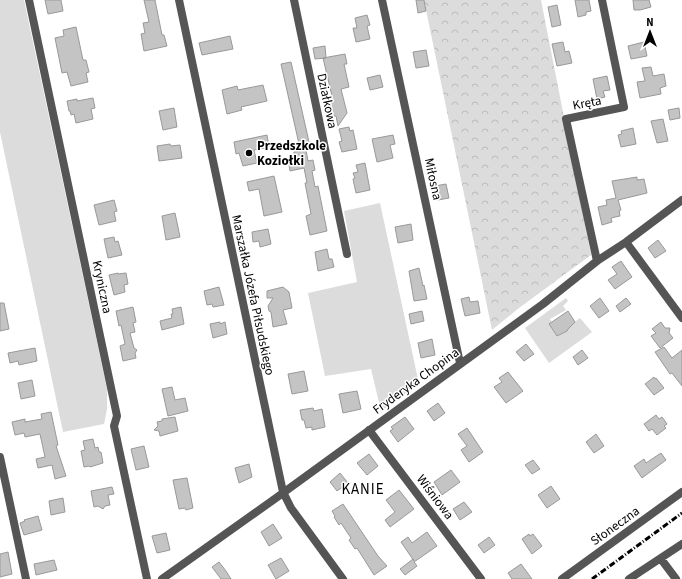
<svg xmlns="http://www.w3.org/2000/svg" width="682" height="579" font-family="'Source Sans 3',sans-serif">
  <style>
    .green { fill: #dcdcdc }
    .forest { fill: url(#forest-crowns) }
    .building { fill: #c4c4c4; stroke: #999 }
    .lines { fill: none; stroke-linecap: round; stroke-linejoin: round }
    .street { stroke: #555; stroke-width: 8 }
    .rail { stroke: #000; stroke-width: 3; stroke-dasharray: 6 2 1 2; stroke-linecap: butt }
    .poi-dot { fill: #000; stroke: #fff; stroke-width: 1.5 }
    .labels { text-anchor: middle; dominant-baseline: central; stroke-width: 3; stroke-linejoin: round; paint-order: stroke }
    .street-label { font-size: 13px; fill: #000; stroke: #fff }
    .poi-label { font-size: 13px; font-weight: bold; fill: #000; stroke: #fff; text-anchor: start }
    .quarter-label { font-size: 15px; letter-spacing: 1px; fill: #000; stroke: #fff }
  </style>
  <defs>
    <pattern id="forest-crowns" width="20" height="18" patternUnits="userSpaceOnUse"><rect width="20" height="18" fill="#dcdcdc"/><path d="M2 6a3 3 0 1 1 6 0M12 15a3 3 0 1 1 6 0" fill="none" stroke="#bbb"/></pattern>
  </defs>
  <rect width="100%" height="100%" fill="#fff"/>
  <path class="green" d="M0 0H24L107 389V409L104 424 63 432 0 132Z
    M380 203 419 384 381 411 371 369 325 376 308 293 357 282 344 211Z
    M566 298 568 301 563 306 566 310 550 319 552 322 549 325 557 336 567 331C568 326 575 322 580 318L592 332 549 363 525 328Z"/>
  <path class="forest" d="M424 0H541L591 255 519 308 492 330Z"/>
  <path class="building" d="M45 0H61L63 11 48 14Z
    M144 0H155L162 35H164L167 46 144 51 141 34 145 33 143 23 149 22Z
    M416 0H424L426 11 418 13Z
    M575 0H589L591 11 586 12V15L578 17Z
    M633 0H649L651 7 640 10H634Z
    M557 5 561 25 552 27 548 7Z
    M367 15 370 25 367 26 370 39 356 42 353 28H357L355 18Z
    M76 27 83 60H86L89 72 86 73 88 82 71 86 67 72 62 73 55 38 64 36 63 30Z
    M230 36 233 49 202 55 199 43Z
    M563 42 565 52 569 51 572 63 557 66 552 44Z
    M644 42 647 56 631 59 628 46Z
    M325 46 326 58 315 59 313 48Z
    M426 50 429 66 416 68 413 52Z
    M345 54 347 64H344L349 87 341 89 347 113 338 126 336 116H333L332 111 328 110 326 97 332 96 323 58Z
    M291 62 309 142 299 144 281 64Z
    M651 67 653 76 664 74 666 86 660 88 661 94 640 98 637 82 645 81 642 68Z
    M380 75 383 87 370 90 367 78Z
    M607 76 610 90 603 91 605 97 597 99 593 79Z
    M263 85 267 101 241 107 242 110 227 114 222 90 237 86 238 90Z
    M93 98 95 108 91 109 93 119 76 123 74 114 71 115 70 111H69L67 101 77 99V101Z
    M174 108 177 127 163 130 159 111Z
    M679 108 680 118 670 120 668 110Z
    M663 119 668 141 657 143 651 121Z
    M349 127 350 131 353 130 357 149 342 152 339 142 342 141 339 129Z
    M633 128 636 144 621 147 618 135 622 134 621 131Z
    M267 135 269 147 254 150 257 163 243 166 239 153 236 154 234 142Z
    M393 135 395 144 390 145 393 158 377 162 372 139Z
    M170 144 171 146 180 145 182 158 159 161 157 146Z
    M306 150 308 161 313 160 315 170 312 171 315 187 318 186 327 231 310 235 306 216 311 214 305 183H307L304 168 290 171 288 158 294 157V152Z
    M365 163 370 190 356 193 353 179 355 178 353 173 358 172 356 165Z
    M274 176 282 212 264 216 259 189 249 191 247 182Z
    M637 177V180L644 179 647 193 618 200 621 210 619 211 620 216 611 218 612 222 602 225 598 207 607 205 606 200 616 198 612 181Z
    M446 184 449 198 438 200 435 186Z
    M114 200 117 211 114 212 116 221 99 225 94 205Z
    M175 213 180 237 166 240 162 216Z
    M411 224 413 240 398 243 395 227Z
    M268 229 271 244 260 247 259 241 253 242 252 232Z
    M114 237 115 242 118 241 122 255 108 258 104 239Z
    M658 240 666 251 655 258 648 248Z
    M327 249 329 259H332L334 267 318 271 315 252Z
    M621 261 632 277 615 289 608 280 617 274 612 267Z
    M419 268 423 286 424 285 427 299 414 301 409 271Z
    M118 273V274L126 273 128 284 124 285 125 292 114 295 109 275Z
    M219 287 224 305 213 307 212 304 207 305 204 291Z
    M283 287 289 292 292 308 283 310 287 324 273 327 271 312 269 311 268 306 273 298H267V291Z
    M469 297 470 302 478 301 480 313 465 316 461 299Z
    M600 298 609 311 599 318 590 306Z
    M626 298 631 304 620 312 616 306Z
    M0 303H4L9 329 0 331Z
    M133 307 136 322 133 323 135 332 130 333 134 348 137 350 135 353 136 358 123 361 120 346 125 344 121 325 119 326 116 311Z
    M181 307 184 324 162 330 160 321 172 318 171 314H173L172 309Z
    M422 311 424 321 411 324 409 314Z
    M568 311 575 322 568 329 567 331 557 336 549 324Z
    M220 322V324L225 322 227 334 213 338 210 324Z
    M661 322 665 328H670L669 333 673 338 660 348 651 336 656 333 652 329Z
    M432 339 435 355 421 358 418 343Z
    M526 344 534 354 524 361 516 352Z
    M664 347 672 358 682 350V386L672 373 670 374 655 352Z
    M35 348 37 361 19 365 18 361 10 363 8 353Z
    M582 350 588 358 578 365 573 357Z
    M304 371 308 391 292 394 288 374Z
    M508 372 523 391 506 403 494 387 502 382 499 378Z
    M654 377 655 379 656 378 664 388 654 395 645 384Z
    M32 380 35 396 21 399 18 383Z
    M172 387 175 400 185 398 188 411 168 416 162 389Z
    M357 391 361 409 343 413 339 394Z
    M438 403 445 413 434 421 427 411Z
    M313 408 314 411 322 409 325 427 312 430V427L306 428 304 420H302L300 410Z
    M51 412 58 445 56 446 66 476 55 479 52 465 38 468 36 459 45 457 40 434 25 437 24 433 15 435 12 422 25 419V422L42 419 41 414Z
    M656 415 659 419 662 417 667 424 664 426 666 428 657 435 652 429 649 431 644 424Z
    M175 417 178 431 160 436 159 431 154 430 158 426 157 422 162 421V419Z
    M405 417 414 429 398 442 390 431 393 429 391 427Z
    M467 428 483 452 469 462 461 450 467 446 458 434Z
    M596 434 604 446 594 453 586 442Z
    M93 439 95 448 98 447 99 452H101L103 463 90 467 89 466 84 467 81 451 85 450 83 441Z
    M144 446 149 467 136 470 131 449Z
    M661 453 666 460 642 478 634 466 644 459 646 463Z
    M369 454 378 466 367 475 357 463Z
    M533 460 540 469 532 474 525 465Z
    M249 464 252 477 239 483 235 468Z
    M451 470 460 482 442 495 434 482Z
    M340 473 348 483 337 491 330 482Z
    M187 478 193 508 186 510 185 508 179 509 173 480Z
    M551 486 560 499 547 508 538 495Z
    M112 487 114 494 108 495 110 505 105 506 103 509 98 506 94 507 91 491Z
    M399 490 414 509 390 527 385 520 395 512 386 500Z
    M63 498 65 512 51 515 49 501Z
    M464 502 472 512 460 520 453 509Z
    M343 504 378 556 387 566 374 575 357 548 355 549 349 540 351 538 341 523 339 525 334 517 335 516 332 511Z
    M38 516 42 530 24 535 20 523 25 521 24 520Z
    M273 524 282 538 269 546 261 532Z
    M427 532 437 546 414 562 417 566 405 575 400 569 413 559 414 561 401 542 408 537 412 543Z
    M166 533 170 550 157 553 152 536Z
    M529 534 530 536 533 534 542 546 532 554 522 539Z
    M489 537 495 545 484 553 478 545Z
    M8 552 12 574 0 577V554Z
    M281 558 289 571 276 579 268 565Z
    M54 560 57 570 36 575 34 564Z
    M219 562 226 571 231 579H221L212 567Z
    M521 564 532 579H512L508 573Z"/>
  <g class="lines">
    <path class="street" d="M29 0 117 416 114 426 147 579
      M179 0 283 492 291 508 343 579
      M294 0 347 254
      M382 0 460 363
      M626 242 682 318
      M597 261 566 119 624 107 602 0
      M369 430 481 579
      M0 457 26 579
      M661 559 676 579
      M162 579 276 498 543 304 597 261 626 242 682 200
      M562 579 682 492
      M629 579 682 544"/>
    <path class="rail" d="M592 579 682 513"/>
  </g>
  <circle class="poi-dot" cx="249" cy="153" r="4"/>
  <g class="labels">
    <g class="street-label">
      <text transform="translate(327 101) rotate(78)">Działkowa</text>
      <text transform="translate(587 103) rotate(-11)">Kręta</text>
      <text transform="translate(433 179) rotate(78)">Miłosna</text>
      <text transform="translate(102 287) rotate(78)">Kryniczna</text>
      <text transform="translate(253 295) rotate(78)">Marszałka Józefa Piłsudskiego</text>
      <text transform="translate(416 381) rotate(-36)">Fryderyka Chopina</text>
      <text transform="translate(435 497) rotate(53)">Wiśniowa</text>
      <text transform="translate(615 526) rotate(-36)">Słoneczna</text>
    </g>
    <g class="poi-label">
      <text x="257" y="146">Przedszkole<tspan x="257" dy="15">Koziołki</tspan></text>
    </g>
    <g class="quarter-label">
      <text x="363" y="489">KANIE</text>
    </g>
  </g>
  <g transform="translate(650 32)" stroke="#ffffff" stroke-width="3" paint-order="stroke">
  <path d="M0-3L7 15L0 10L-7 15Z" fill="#000000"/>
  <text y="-6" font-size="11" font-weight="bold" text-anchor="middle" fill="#000000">N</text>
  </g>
</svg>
